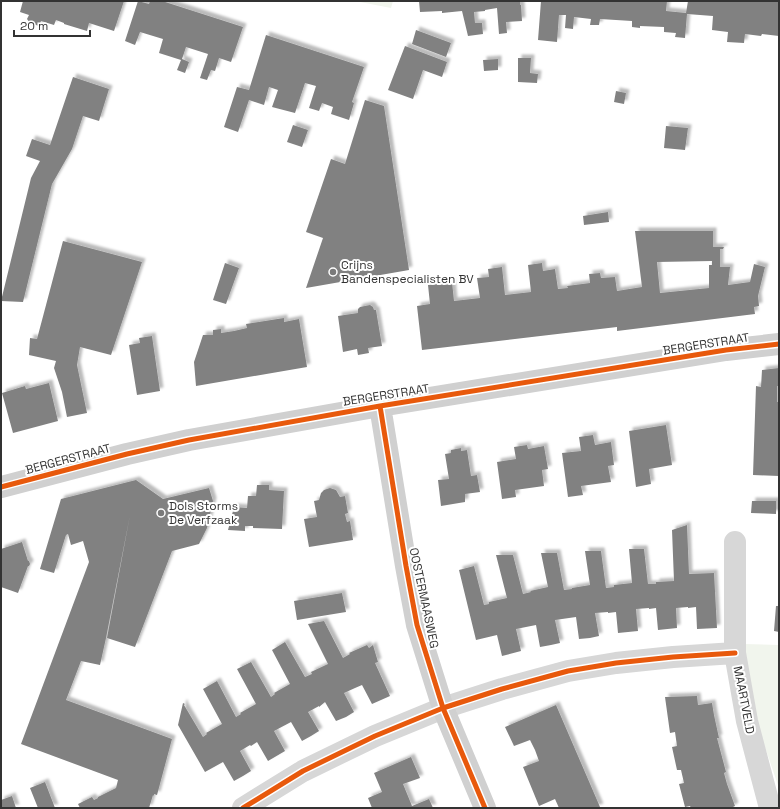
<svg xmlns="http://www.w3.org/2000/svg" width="780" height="809" font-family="'Space Grotesk',sans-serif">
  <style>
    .green { fill: #f1f5ed }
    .building { fill: #818181; fill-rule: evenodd; filter: url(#shadow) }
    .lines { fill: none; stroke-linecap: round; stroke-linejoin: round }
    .street { stroke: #d7d7d7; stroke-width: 22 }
    .secondary { stroke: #d0d0d0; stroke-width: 22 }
    .cycleway-casing { stroke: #fff; stroke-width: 8 }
    .cycleway { stroke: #e8590c; stroke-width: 5 }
    .poi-dot { fill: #7a7a7a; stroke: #fff; stroke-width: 1.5 }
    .labels { text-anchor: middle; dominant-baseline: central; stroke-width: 4; stroke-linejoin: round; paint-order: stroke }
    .poi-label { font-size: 12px; fill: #333; stroke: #fff; text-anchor: start }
    .street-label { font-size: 12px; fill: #333; stroke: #fff }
  </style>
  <defs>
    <filter id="shadow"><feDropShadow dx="3.5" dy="-3.5" stdDeviation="1" flood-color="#0004"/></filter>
  </defs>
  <rect width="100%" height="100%" fill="#fff"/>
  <path class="green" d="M355 1H393L391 8Z
    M743 644 779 645V788L757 724Z"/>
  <path class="building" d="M23 1H124L114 31 89 23 87 31 64 24V23L56 20 54 25 41 21 39 26 30 23 27 19 29 15 20 12Z
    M138 1 149 4 150 1H162L243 27 231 62 219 58 215 71 211 70 207 80 200 78 208 54 186 47 182 59 189 62 185 73 177 70 181 60 159 53 163 39 140 32 135 45 125 41Z
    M419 1H520V5H521L522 21 506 22 507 33 499 34 497 8 485 10V11L474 12 475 23H482L483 34 468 36 462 11 442 13V11L420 12Z
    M541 1H667L666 11 686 13 688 1H779V36L762 34 761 36 745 34 744 43 727 42 728 32 712 30 713 16 687 14 685 38 675 37 676 33 664 32V27L640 26V28L632 27V21L600 19 599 25H590L591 19 574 17 573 29 565 28 566 15H559L557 42 538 40Z
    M416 30 451 43 446 57 412 44Z
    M266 35 364 67 352 102 354 103 349 120 331 114 333 107 322 103 319 111 309 108 316 86 305 83 295 113 272 107 278 90 269 87 264 105 249 100 238 132 224 127 237 87 249 90Z
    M405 46 447 62 442 77 423 70 413 99 388 90Z
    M518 58H531L530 73 538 74 537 83 518 82Z
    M498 59V70L484 71 483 60Z
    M73 77 109 89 99 121 83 116 72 149 52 184 23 302 1 301 31 178 40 161 26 156 32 139 50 145Z
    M616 91 626 93 624 104 614 102Z
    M365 100 384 106 409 270 306 288 323 238 306 232 331 159 345 164Z
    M293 125 308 130 302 147 287 142Z
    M666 126 688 128 685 150 664 148Z
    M608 212 609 222 584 225 583 216Z
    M635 231H713V247H724L723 249H720V267H730L728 285 750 282 754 264 765 267 758 296 759 306 754 307 755 314 617 331V327L422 350 417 306 430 304 428 285 452 282 454 301 480 298 477 278 489 277 488 269 502 267 505 295 531 292 528 265 542 263 543 271 555 269 558 289 568 288 567 286 590 283 589 274 600 273 601 278 615 277 617 291 642 287ZM712 261V265H709V288L660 293 657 262Z
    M63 241 142 262 111 355 80 347 77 365 87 413 67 417 62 392 54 368 56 361 29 355 30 338 37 339Z
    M225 263 239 268 226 304 213 300Z
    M370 305 373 307 374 310H376L382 346 368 348 369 353 358 355 357 349 343 352 338 316 358 313V309L360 307Z
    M284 318V322L299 319 307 367 196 386 194 362 203 335H213V330L221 329V333L234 331 247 328 246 324Z
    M152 336 160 391 137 395 129 345 140 343 139 338Z
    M779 368V386H777V402H779V476L753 475 756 386 761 387 762 370Z
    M49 383 58 421 13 433 2 393 25 386 26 389Z
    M666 425 672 465 649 469 651 484 636 487 629 431Z
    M593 435 595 445 611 442 614 465 608 466 611 482 581 486 583 495 568 497 562 453 581 451 579 437Z
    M527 445 528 449 544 446 548 469 542 470 544 486 515 490 516 497 502 499 497 462 516 459 514 447Z
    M461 448V451L467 450 471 476 477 475 480 492 465 494V502L441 506 438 480 449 479 445 454 451 453V450Z
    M136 480 163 499 209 488 213 501 207 528 199 544 172 551 135 647 107 638 130 515 106 638 100 665 81 661 66 700 172 739 157 795 154 794V796L153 795 149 808H80L78 804 92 797 94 800 98 798V797L116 788 118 780 21 744 89 562 83 541 71 545 68 534 66 535 54 573 40 569 61 499Z
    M257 485H269V490L284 491 282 529 253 528V526H245V531L228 530 234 507 247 508 248 496H256Z
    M330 488 336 490 340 497 345 496 348 513 345 514 347 522 350 521 353 540 309 547 304 519 317 517 314 501 319 500 321 493 324 490Z
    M752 501H776V514L751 513Z
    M687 525 689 574 714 573 717 628 697 629 696 607 688 608V607L676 608 677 628 658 630 656 608 649 609V608L636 609 638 631 618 633 616 612 608 613V612L595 613 599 636 590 638 579 639 576 617 555 620 560 643 551 645 540 647 536 625 516 629 521 651 502 656 497 635 476 640 459 570 474 566 484 605 489 604V602L507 598 496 555H513L523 594 531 592 530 591 548 587 541 553H557L564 590 572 589V588L590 585 585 551H601L606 588 614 587V585L632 583 629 549H644L648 584H656V582L674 581 672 530Z
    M22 542 28 561H29L30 564 29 566H28L18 593 1 587V549Z
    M342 593 346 612 297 620 294 601Z
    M776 606H779V632L774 631Z
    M324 621 343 658 350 654 349 653 367 645 369 648 373 645 378 662 375 663 390 696 372 704 362 685 355 688 344 693 354 712 346 717 336 721 325 702 319 707V706L308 712 319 731 311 736 302 741 291 722 274 731 285 751 268 761 257 742 251 746 250 745 240 751 251 771 243 776 234 781 223 762 205 772 178 725 183 703 185 704 184 705 203 737 207 734 206 733 222 724 203 689 217 681 236 717 241 714 240 713 256 704 237 669 251 662 271 697 275 694 274 693 290 684 272 650 285 642 305 677 312 674 311 672 328 664 308 624Z
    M697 696 698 705 712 703 714 715 719 738H717L726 772 724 773 727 784 735 806 733 807V808H691L690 806 685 807 679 784 684 783 681 770H677L672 747 677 746 675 732 670 733 665 697Z
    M556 705 600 807 597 808H559L555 799 539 806 523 767 539 761 535 750 530 740 514 746 505 727Z
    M411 757 420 778 403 784 412 806 429 799 433 808H372L368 798 382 792 374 773Z
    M45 782 55 808H38L30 788Z
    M12 796 16 808H1V800Z"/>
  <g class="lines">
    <path class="street" d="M735 542V653L747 721 770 808
      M243 808 303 771 375 736 443 708 502 689 568 671 616 663 673 657 735 653"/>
    <path class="secondary" d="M380 406 406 566 417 625 443 708 485 808
      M1 487 127 454 189 440 380 406 726 350 779 344"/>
    <defs>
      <path id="cycleway" d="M380 406 406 566 417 625 443 708 485 808
        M1 487 127 454 189 440 380 406 726 350 779 344
        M243 808 303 771 375 736 443 708 502 689 568 671 616 663 673 657 735 653"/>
    </defs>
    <use href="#cycleway" class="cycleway-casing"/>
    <use href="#cycleway" class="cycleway"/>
  </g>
  <g class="poi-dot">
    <circle cx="333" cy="272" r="4"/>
    <circle cx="161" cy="513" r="4"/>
  </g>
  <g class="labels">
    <g class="poi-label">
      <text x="341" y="265">Crijns<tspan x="341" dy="14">Bandenspecialisten BV</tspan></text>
      <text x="169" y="506">Dols Storms<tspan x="169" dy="14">De Verfzaak</tspan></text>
    </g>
    <g class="street-label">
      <text transform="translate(706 344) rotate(-9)">BERGERSTRAAT</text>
      <text transform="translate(386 395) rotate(-9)">BERGERSTRAAT</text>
      <text transform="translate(68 459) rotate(-15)">BERGERSTRAAT</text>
      <text transform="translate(424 598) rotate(78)">OOSTERMAASWEG</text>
      <text transform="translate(744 700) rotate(79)">MAARTVELD</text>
    </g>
  </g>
  <rect width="780" height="809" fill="none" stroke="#333333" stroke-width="4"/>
  <path d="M14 30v6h76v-6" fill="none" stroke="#333333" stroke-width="2"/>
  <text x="20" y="30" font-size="12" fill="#333333" stroke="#ffffff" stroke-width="3" paint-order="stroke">20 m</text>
</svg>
